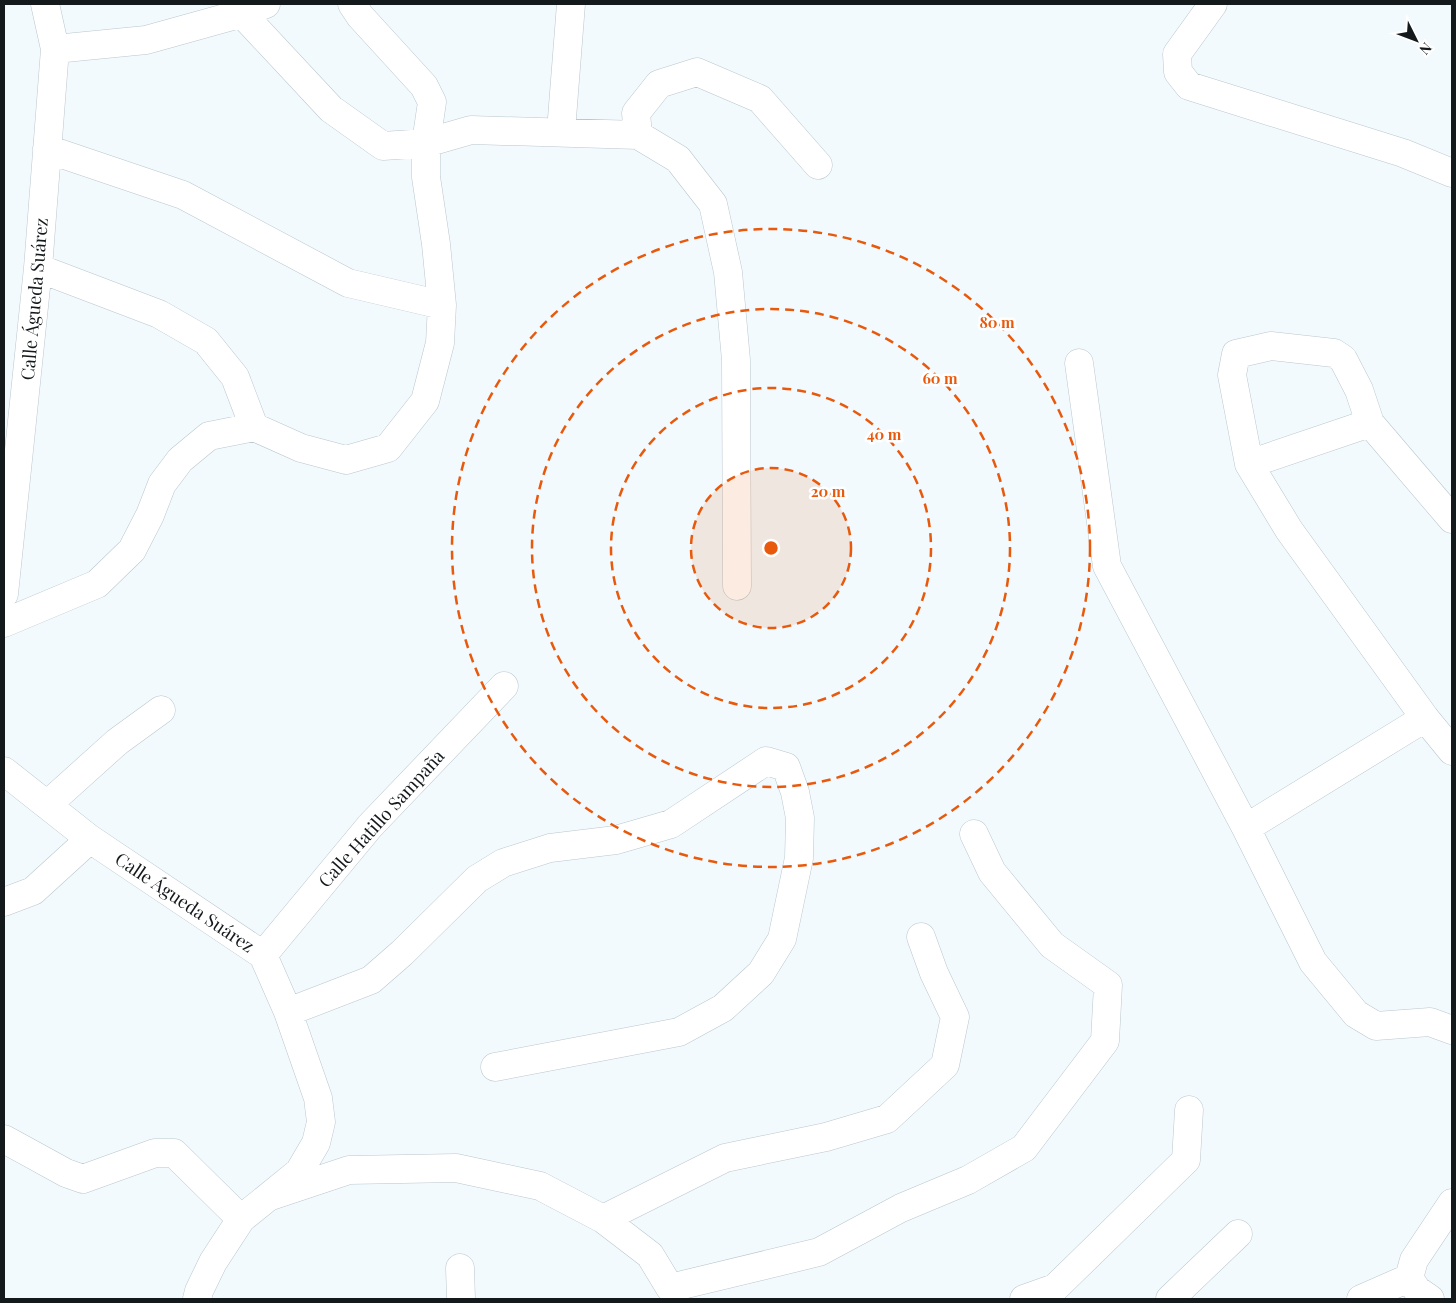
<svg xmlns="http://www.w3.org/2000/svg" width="1456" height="1303" font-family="'Playfair Display',serif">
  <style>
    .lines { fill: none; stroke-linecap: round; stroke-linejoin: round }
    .minor-casing { stroke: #bac7cd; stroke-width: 29 }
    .minor { stroke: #fff; stroke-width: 28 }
    .ring { fill: none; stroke: #e8590c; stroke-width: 2.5; stroke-dasharray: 9 6 }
    .labels { text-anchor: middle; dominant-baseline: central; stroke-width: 5; stroke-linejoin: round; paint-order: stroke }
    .street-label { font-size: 18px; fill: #14191b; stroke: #fff }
    .centre { fill: #e8590c; stroke: #fff; stroke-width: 2.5 }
    .ring-label { font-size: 15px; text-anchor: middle; font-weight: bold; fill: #e8590c; stroke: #fff; stroke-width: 5; stroke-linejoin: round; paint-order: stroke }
  </style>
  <rect width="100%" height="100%" fill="#f2fafe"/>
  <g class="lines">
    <defs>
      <path id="minor" d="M233 4 331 109 383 146 426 143 471 130 638 135 678 159 713 204 728 272 736 360 737 586
        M1213 4 1177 54 1178 72 1189 86 1403 153 1452 173
        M55 49 146 40 243 13 266 4
        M561 131 571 4
        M638 135 636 113 659 84 697 72 760 99 818 165
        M47 149 183 195 348 283 442 305
        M38 268 159 314 206 341 235 377 254 427
        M1079 363 1107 566 1246 828 1313 962 1356 1014 1376 1026 1430 1022 1452 1030
        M1249 464 1370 423
        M1452 519 1370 423 1359 390 1343 359 1334 353 1271 346 1236 354 1232 375 1249 464 1289 530 1425 718 1452 751
        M4 594 38 268 55 49 45 4
        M4 623 97 584 132 550 150 515 162 484 180 460 209 436 254 427 301 448 346 460 388 448 425 401 440 343 442 305 436 244 426 177V143L432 102 424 86 360 16 352 4
        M4 771 90 839 263 955 288 1012 318 1098 321 1122 316 1143 299 1172 241 1219 213 1262 199 1291 197 1299
        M47 805 117 742 161 710
        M1246 828 1425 718
        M4 902 33 891 90 839
        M263 955 370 826 504 686
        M288 1012 371 980 402 953 477 879 503 863 550 848 616 840 671 824 766 761 786 767 795 792 800 818 799 858 782 939 761 973 723 1008 679 1032 495 1067
        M4 1139 66 1173 83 1179 155 1153H174L241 1219
        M268 1197 349 1170 456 1168 540 1186 603 1219 650 1255 670 1288 819 1252 901 1208 968 1180 1024 1148 1105 1041 1108 985 1052 945 992 872 974 834
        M603 1219 725 1158 826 1137 887 1119 945 1065 955 1017 934 973 921 937
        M460 1268 461 1299
        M1024 1299 1055 1288 1186 1160 1189 1110
        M1170 1299 1238 1234
        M1361 1299 1409 1278
        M1430 1299 1417 1290 1409 1278 1414 1260 1452 1203"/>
    </defs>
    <use href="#minor" class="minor-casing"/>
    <use href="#minor" class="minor"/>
  </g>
  <circle cx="771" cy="548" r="80" fill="#e8590c" fill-opacity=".12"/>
  <g class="ring">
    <circle cx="771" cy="548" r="80"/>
    <circle cx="771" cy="548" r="160"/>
    <circle cx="771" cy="548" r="239"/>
    <circle cx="771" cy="548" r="319"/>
  </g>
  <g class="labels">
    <g class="street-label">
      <text transform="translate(34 299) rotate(-85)">Calle Águeda Suárez</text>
      <text transform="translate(381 818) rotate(-48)">Calle Hatillo Sampaña</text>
      <text transform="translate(185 902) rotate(34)">Calle Águeda Suárez</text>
    </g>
  </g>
  <circle cx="771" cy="548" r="8" class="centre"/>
  <g class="ring-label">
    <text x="997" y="328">80 m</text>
    <text x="940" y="384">60 m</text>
    <text x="884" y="440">40 m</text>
    <text x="828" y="497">20 m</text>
  </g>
  <rect width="1456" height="1303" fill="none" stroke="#14191b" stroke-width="10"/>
  <g transform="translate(1416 40) rotate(132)" stroke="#ffffff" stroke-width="4" paint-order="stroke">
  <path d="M0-4L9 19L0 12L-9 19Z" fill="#14191b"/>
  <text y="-8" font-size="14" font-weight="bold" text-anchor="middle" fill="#14191b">N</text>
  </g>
</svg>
